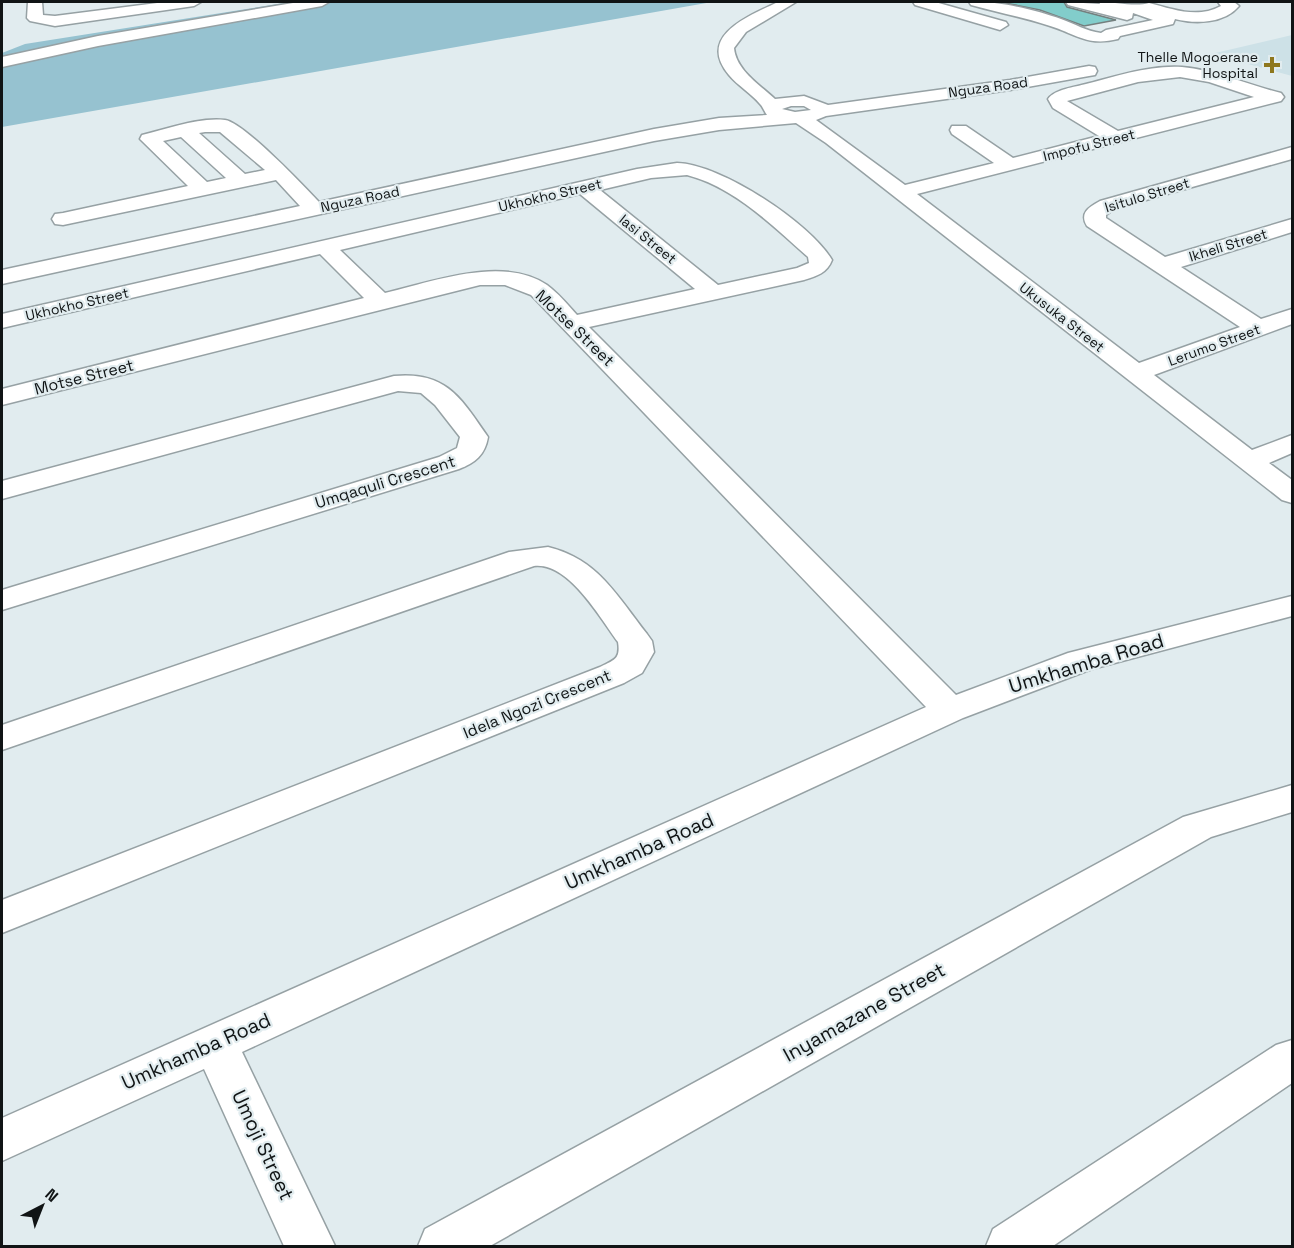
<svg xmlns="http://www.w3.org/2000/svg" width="1294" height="1248" font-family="'Space Grotesk',sans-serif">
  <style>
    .built { fill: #cde1e7 }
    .green { fill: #96c2d0 }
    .building { fill: #82cdcb; stroke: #747f7e; stroke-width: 1.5 }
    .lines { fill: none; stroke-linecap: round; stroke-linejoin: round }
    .minor-casing { stroke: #96a1a4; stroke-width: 3 }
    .minor { fill: #fff; fill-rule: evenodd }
    .poi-dot { fill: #8e771d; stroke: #e1ecef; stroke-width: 2 }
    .labels { text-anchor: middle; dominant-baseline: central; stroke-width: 4.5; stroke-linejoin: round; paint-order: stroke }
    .far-poi-label { font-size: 14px; fill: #101415; stroke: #e1ecef; text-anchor: end }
    .far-street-label { font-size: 14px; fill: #101415; stroke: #e1ecef }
    .street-label { font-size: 16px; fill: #101415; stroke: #e1ecef }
    .near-street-label { font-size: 20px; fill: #101415; stroke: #e1ecef }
  </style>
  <rect width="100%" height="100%" fill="#e1ecef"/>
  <path class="built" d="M1292 35V76L1211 54Z"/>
  <path class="green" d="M290 2H712L2 127V53L25 44Z"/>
  <path class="building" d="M1000 2H1064L1067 7 1116 20 1084 26 1040 10Z"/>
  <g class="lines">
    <defs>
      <path id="minor" d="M28 2H42L43 15 55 16 165 2H201L194 6 55 26 30 21 27 18Z
        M299 2H329L322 6 98 46 2 67V57L98 36Z
        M778 2H796L746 32 734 48C736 70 759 84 775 99L804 96 828 105 1010 80 1089 66 1095 67 1097 71 1095 75 1089 76 1010 90 826 116 816 120 905 185 994 163 952 134 950 130 952 126H966L1013 158 1099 136 1053 108 1048 99C1055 89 1075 87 1086 84 1117 76 1150 65 1182 67 1216 70 1248 85 1281 93L1284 97 1281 101 917 194 1139 363 1240 327 1087 226C1079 213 1089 207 1100 201L1292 147V159L1114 209 1106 215V218L1165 257 1292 219V232L1181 267 1261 319 1292 309V324L1154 375 1252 450 1292 435V453L1269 463 1292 480V503L1282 500 826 143 796 123 719 130 654 141 2 284V270L300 206 276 180 63 225 55 224 52 219 55 214 63 213 188 186 140 139 142 135C168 129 198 117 225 120 243 122 304 186 319 202L654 129 719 118 767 115C764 111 763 107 760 104 751 93 738 86 729 75 696 36 749 16 778 2ZM1180 77 1209 82 1254 97 1118 131 1067 101 1138 82ZM791 106H804L811 110 795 112 782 109ZM205 132H220L265 170 245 174 199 133ZM181 137 226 178 207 182 163 141Z
        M913 2H935L1006 22 1008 25 1000 30 915 5Z
        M969 2C995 0 1036 10 1061 19 1075 24 1086 31 1101 33L1106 30 1153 20 1133 13 1132 18 1127 20 1068 5 1066 2 1100 4 1099 2C1115 2 1136 7 1149 3 1173 9 1197 19 1221 6L1218 2H1234L1239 6C1224 24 1195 24 1175 19L1173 24 1120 36 1118 39C1086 47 1075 33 1047 25 1022 17 996 12 971 5Z
        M677 163C721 164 810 223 832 260 827 273 817 276 804 280L589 327 956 695 1068 653 1292 596V616L1092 669 963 718 242 1052 335 1246H284L204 1069 2 1161V1118L926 707 531 295 505 285H480L2 405V389L364 298 320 254 2 328V314L637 169ZM687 175C734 187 773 226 808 257L809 263 797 268 718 285 600 190 651 178ZM580 194 695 289 577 315C568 305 558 293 547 285 503 255 432 282 385 293L340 250Z
        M394 376C446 371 461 398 488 437 485 455 475 463 459 469L2 610V590L439 457 457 448 460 437 435 405 421 393 398 391 2 499V481Z
        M548 547C598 559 617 596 647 634L652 641 654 652 642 673 624 683 2 933V900L600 667C613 660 621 660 618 642 600 618 569 562 534 566L2 750V725L509 552Z
        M1292 785V812L1211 837 490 1246H418L425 1229 1183 817Z
        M1292 1040V1083L1053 1246H986L993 1229 1276 1045Z"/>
    </defs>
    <use href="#minor" class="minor-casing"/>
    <use href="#minor" class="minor"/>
  </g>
  <path class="poi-dot" d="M1269 56h6v6h6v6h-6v6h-6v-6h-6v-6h6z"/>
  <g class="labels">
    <g class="far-poi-label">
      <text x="1258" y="57">Thelle Mogoerane<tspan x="1258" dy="16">Hospital</tspan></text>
    </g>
    <g class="far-street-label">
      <text transform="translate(988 87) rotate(-8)">Nguza Road</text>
      <text transform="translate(1089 145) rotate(-14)">Impofu Street</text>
      <text transform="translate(550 195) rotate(-13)">Ukhokho Street</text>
      <text transform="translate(1147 195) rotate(-17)">Isitulo Street</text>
      <text transform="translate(360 199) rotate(-12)">Nguza Road</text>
      <text transform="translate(648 239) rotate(39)">Iasi Street</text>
      <text transform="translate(1228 245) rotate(-17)">Ikheli Street</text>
      <text transform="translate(77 304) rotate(-13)">Ukhokho Street</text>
      <text transform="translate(1062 317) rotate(38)">Ukusuka Street</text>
      <text transform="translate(1214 345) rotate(-20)">Lerumo Street</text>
    </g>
    <g class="street-label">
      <text transform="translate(575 328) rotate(44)">Motse Street</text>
      <text transform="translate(84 377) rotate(-14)">Motse Street</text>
      <text transform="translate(385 482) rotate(-17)">Umqaquli Crescent</text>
      <text transform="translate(537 704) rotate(-22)">Idela Ngozi Crescent</text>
    </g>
    <g class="near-street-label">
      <text transform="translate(1086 663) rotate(-17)">Umkhamba Road</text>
      <text transform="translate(639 851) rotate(-24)">Umkhamba Road</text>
      <text transform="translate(864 1012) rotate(-29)">Inyamazane Street</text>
      <text transform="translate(196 1051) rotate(-24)">Umkhamba Road</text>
      <text transform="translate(263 1145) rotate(65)">Umoji Street</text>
    </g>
  </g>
  <rect width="1294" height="1248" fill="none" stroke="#101415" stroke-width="6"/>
  <g transform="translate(42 1206) rotate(42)" stroke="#e1ecef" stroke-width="4.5" paint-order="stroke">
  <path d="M0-4.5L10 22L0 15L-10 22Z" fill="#101415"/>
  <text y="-9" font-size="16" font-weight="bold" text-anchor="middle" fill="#101415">N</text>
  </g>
</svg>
